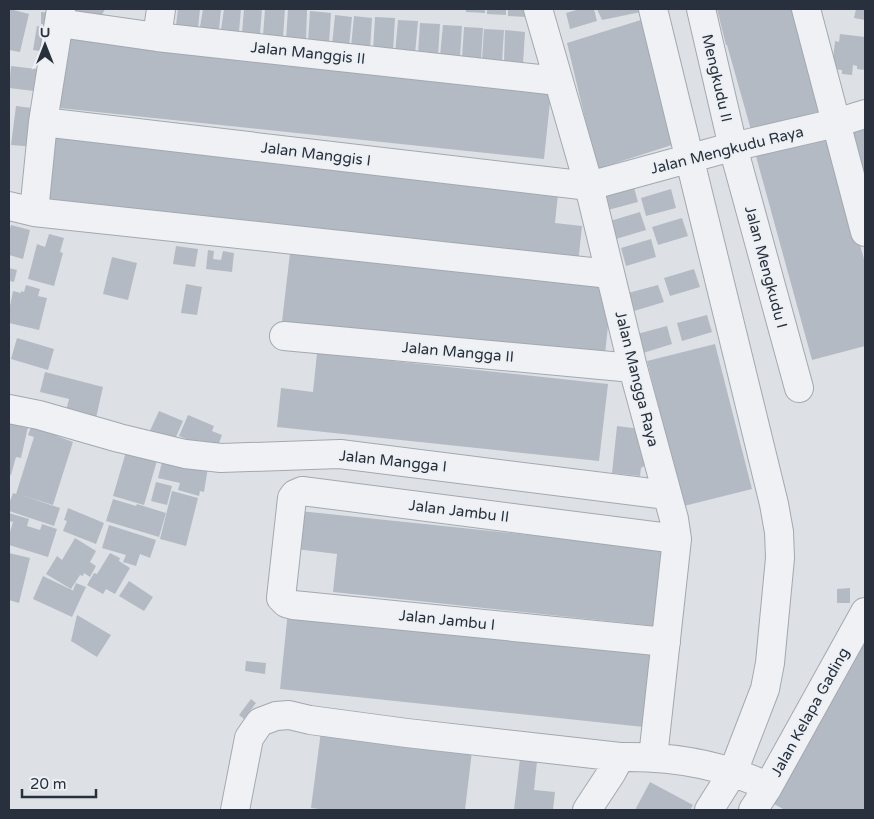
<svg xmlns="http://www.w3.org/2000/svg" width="874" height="819" font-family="'Varela Round',sans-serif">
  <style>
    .building { fill: #b4bac3 }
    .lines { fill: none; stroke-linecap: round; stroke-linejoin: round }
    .minor-casing { stroke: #a3a8b0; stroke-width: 30 }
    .minor { stroke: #eff1f5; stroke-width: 28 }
    .labels { text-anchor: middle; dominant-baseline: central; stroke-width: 4; stroke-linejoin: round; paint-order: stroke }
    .street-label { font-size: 15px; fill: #27303c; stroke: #ecf0f4 }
  </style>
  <rect width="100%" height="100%" fill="#dde1e6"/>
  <path class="building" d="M10 9 29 14 20 52 9 50Z
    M73 9H105L101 17 94 13 92 17 72 12Z
    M178 9H200L198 28 176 25Z
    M203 9H221L219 30 200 27Z
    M224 9H241L239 32 221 30Z
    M244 9H262L260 34 242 33Z
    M265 9H285L283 38 263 36Z
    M288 9 307 10 306 41 286 39Z
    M466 9H485V13L466 12Z
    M487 9H506V15L487 14Z
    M508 9H528L527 17 508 16Z
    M580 9H594L597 21 570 29 566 13Z
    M597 9H640L641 12 602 20Z
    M717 9H797L825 110 751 130 727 45H726Z
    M856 9H865V20L854 18Z
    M310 11 331 13 329 44 308 42Z
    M41 12 54 13 53 25 41 24Z
    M335 15 352 17 349 47 332 45Z
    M354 16 372 18 370 49 351 47Z
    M375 17 395 18 393 52 373 51Z
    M644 19 675 144 597 169 567 43Z
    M398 20 418 21 415 54 395 53Z
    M420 23 440 24 438 56 418 54Z
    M443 25 462 26 460 57 440 56Z
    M37 26 56 30 52 53 33 50Z
    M464 27 483 28 481 60 462 58Z
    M484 29 504 30 502 62 482 60Z
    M505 30 525 32 523 64 504 62Z
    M67 32 552 83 544 159 59 108Z
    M840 34 865 37V70L857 69V66L853 65 852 75 842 74V70L832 69 835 41 839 42Z
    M11 66 45 70 42 92 9 88Z
    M16 106 40 109 36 147 11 145Z
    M865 124V194L847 129Z
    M828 129 865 263V346L812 360 754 149Z
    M49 130 559 184 555 223 582 226 578 264 40 208Z
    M633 184 638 202 608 210 603 193Z
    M671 189 676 208 646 216 641 198Z
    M640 212 646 230 616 239 610 221Z
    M682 218 688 236 658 245 652 227Z
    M11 225 30 230 23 259 9 255V233Z
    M49 234 64 238 60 252 63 253 54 286 28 279 37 244 45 247Z
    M651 239 656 257 626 266 621 248Z
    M176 246 198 249 195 267 173 264Z
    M208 250 214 251 213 259 221 260 223 251 234 253 232 272 206 269Z
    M290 253 612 287 604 364 281 330Z
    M112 257 137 263 128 300 103 294Z
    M9 268 17 270 14 282 10 281V286Z
    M694 269 700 287 670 296 664 278Z
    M186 284 202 287 197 315 181 313Z
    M26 285 40 289 38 296 47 298 39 330 9 323V311L13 291 21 293V291L24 292Z
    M658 285 664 302 634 311 628 293Z
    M707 315 712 332 682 341 677 323Z
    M667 326 672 344 643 353 637 334Z
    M17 338 54 349 48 370 11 359Z
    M715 344 752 489 684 506 647 361Z
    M317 353 608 384 599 461 277 427 281 388 313 392Z
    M45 372 103 387 96 418 66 411 69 399 40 392Z
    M159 411 183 421 172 446 148 435Z
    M9 412 30 418 21 458 16 457 11 475 9 474Z
    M188 415 214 426 212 431 222 435 216 451 179 436Z
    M33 421 59 429 57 436 73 442 53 505 21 495 60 508 54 526 9 511V504L13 493 16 494 34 437 28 435Z
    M617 426 641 429 650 462 641 468 640 476 612 473Z
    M128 445 159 454 144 505 113 496Z
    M165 450 208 467 204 492 200 491 199 496 178 490 180 483 158 478Z
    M156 482 172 486 167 505 151 501Z
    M172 491 198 498 186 546 160 539Z
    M113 499 136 506 137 504 166 513 159 537 106 521Z
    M68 508 104 523 96 544 63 531 67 521 64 520Z
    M300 511 664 549 655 626 333 592 337 554 296 549Z
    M9 513 29 519 27 526 40 530 42 524 57 529 48 557 9 545V535L13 522 9 521Z
    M109 525 156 540 150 558 140 554 136 566 123 562 126 555 102 548Z
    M75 538 96 551 90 562 96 566 90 577 84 573 83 576 80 575 71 589 46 574 57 556 62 560Z
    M9 553 30 558 19 603 9 600Z
    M110 553 120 558 119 561 130 568 115 594 106 589 103 594 87 585 94 573 97 574Z
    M43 576 74 591 73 590 76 583 86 587 72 617 33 599Z
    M129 581 153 597 144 611 119 596Z
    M850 588V603H837V589Z
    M288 611 652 650 644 727 280 689Z
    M77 615 111 635 97 657 71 641Z
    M865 630V810H785L774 804Z
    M246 661 266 663 265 674 245 671Z
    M251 699 256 703 244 719 239 715Z
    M321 731 472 751 465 810H328L311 808Z
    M521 750 538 752 534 790 555 792 553 810H514Z
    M650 782 693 805 690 810H635Z"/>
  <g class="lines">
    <defs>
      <path id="minor" d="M538 9 589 186 633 368 674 519 677 539 653 757
        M653 9 774 504 779 532 780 558 770 663 765 689 733 772 709 810
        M701 9 733 147 799 388
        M806 9 865 232
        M59 23 157 37 558 81
        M157 37 161 9
        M43 122 589 186 724 149 836 123 865 114
        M9 206 34 212 610 274
        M34 212 43 122 61 9
        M284 336 633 368
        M9 409 39 415 119 438 185 454 221 458 340 454 667 495
        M666 642 293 605 286 603 281 598 292 498 295 494 302 491 677 539
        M235 810 249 738 260 722 276 716 289 715 310 720 407 733 620 757C671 756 722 764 768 787
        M587 810 612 772 620 757
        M753 810 768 787 865 612"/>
    </defs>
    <use href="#minor" class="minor-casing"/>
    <use href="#minor" class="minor"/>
  </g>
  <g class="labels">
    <g class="street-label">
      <text transform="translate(308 53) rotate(6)">Jalan Manggis II</text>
      <text transform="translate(717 78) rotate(77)">Mengkudu II</text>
      <text transform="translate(727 150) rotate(-14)">Jalan Mengkudu Raya</text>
      <text transform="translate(316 154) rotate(7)">Jalan Manggis I</text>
      <text transform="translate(766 267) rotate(75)">Jalan Mengkudu I</text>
      <text transform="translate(458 352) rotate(5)">Jalan Mangga II</text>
      <text transform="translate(637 379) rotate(76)">Jalan Mangga Raya</text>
      <text transform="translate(393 461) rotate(6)">Jalan Mangga I</text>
      <text transform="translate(459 511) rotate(7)">Jalan Jambu II</text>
      <text transform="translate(447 620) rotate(6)">Jalan Jambu I</text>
      <text transform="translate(810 712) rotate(-61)">Jalan Kelapa Gading</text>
    </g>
  </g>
  <rect width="874" height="819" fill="none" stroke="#27303c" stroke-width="20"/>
  <g transform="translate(45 45)" stroke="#ecf0f4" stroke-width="4" paint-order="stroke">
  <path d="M0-4L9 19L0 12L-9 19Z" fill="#27303c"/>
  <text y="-8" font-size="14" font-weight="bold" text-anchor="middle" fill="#27303c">U</text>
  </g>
  <path d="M22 789v8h74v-8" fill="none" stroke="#27303c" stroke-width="2.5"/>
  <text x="30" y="789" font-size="15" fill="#27303c" stroke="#ecf0f4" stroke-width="4" paint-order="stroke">20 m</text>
</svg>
